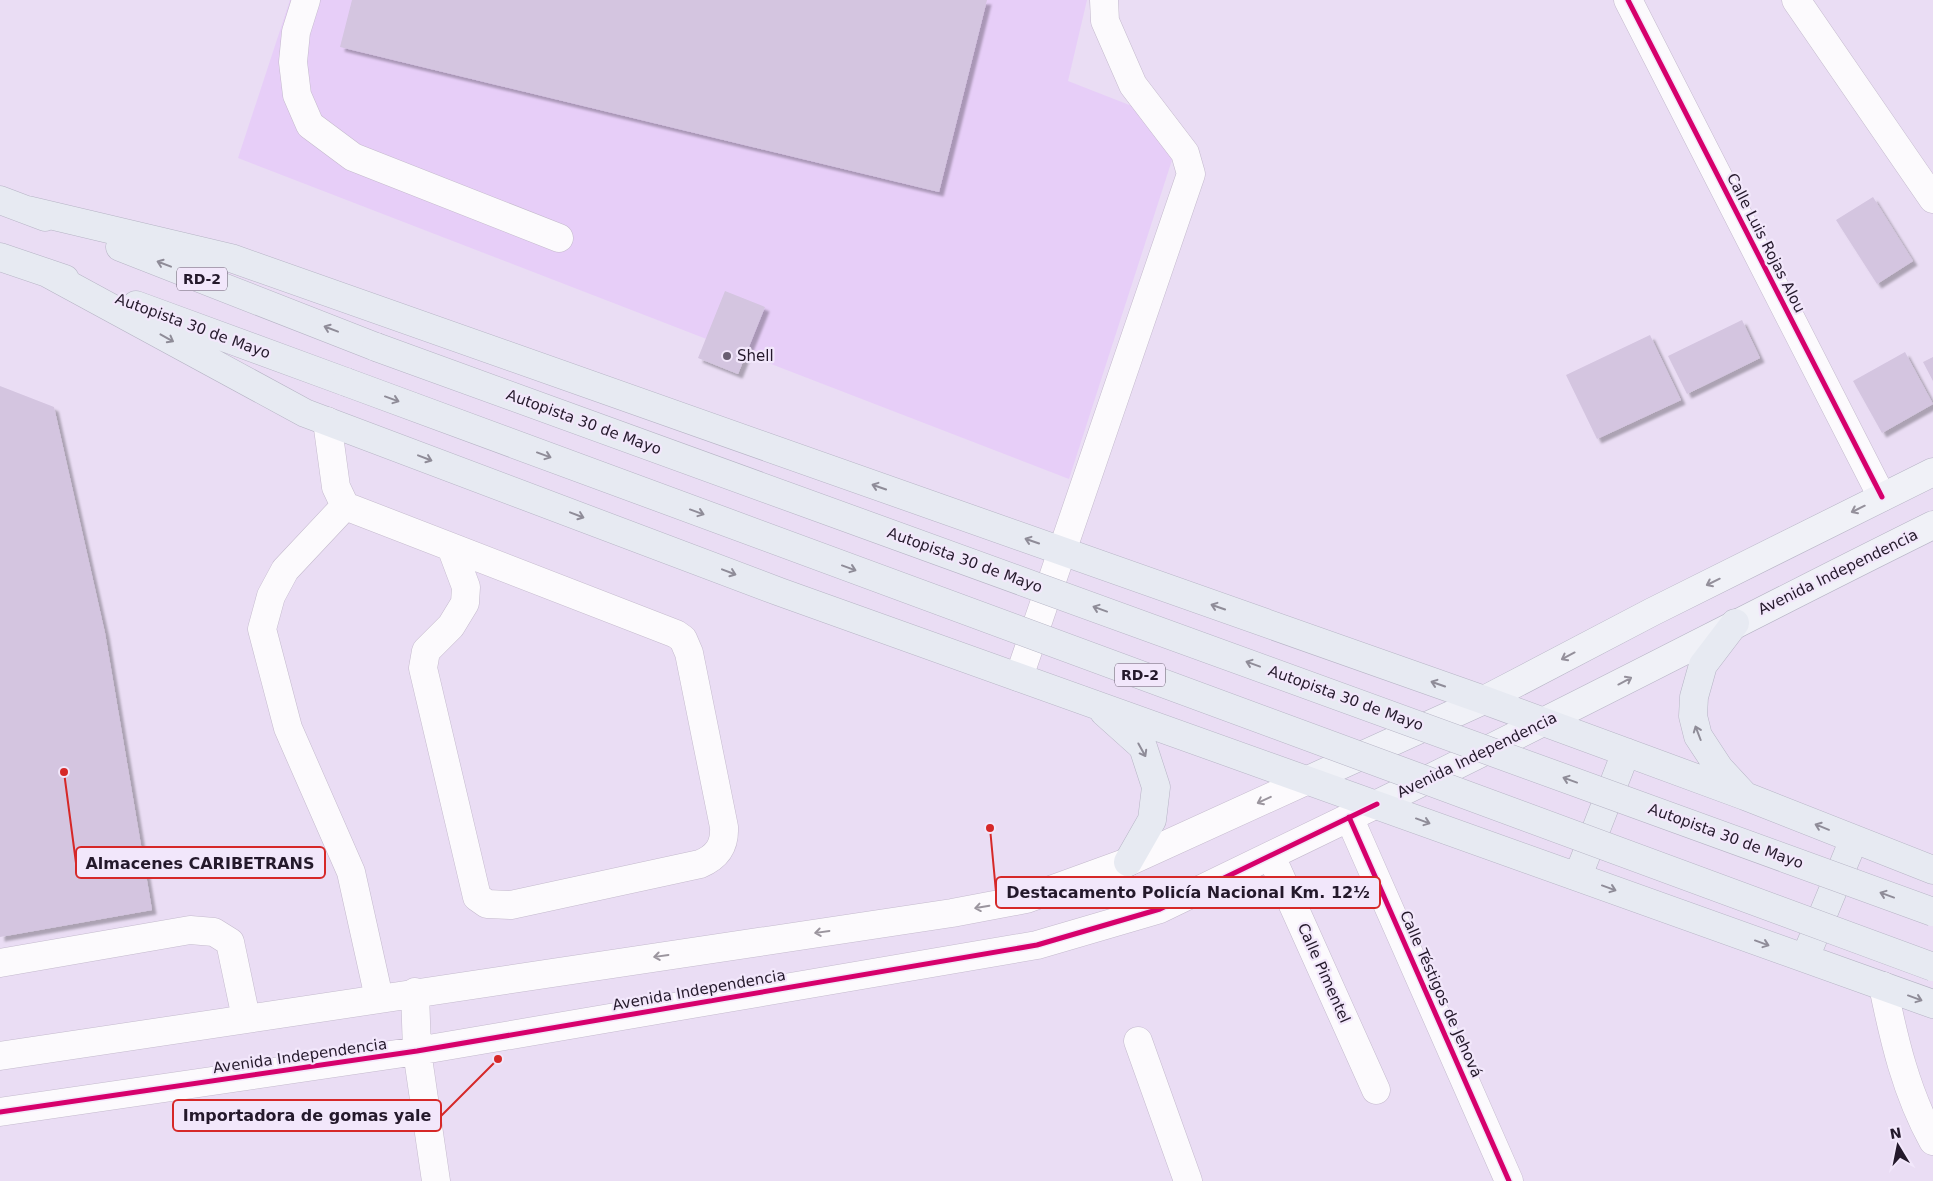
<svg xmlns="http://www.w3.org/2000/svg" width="1933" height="1181" font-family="'DejaVu Sans',sans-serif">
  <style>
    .built { fill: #e7cef8 }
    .building { fill: #d4c5e0; filter: url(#shadow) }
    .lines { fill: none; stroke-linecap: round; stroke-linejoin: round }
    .minor-casing { stroke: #c4bacd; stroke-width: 29 }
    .major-casing { stroke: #b6b4c5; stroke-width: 29 }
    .highway-casing { stroke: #b6b4c5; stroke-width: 29 }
    .minor { stroke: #fcfafd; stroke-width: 28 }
    .major { stroke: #f0f1f7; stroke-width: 28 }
    .highway { stroke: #e7eaf2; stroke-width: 28 }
    .highway-bridge-casing { stroke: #b6b4c5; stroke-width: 29; stroke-linecap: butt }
    .highway-bridge { stroke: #e7eaf2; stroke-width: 28 }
    .cycleway-casing { stroke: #f2e7fb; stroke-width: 8 }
    .cycleway { stroke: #d6006c; stroke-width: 5 }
    .oneway { stroke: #8f8c98 }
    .oneway2 { stroke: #94909b }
    .oneway3 { stroke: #9b959e }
    .poi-dot { fill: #695e71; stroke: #f2e7fb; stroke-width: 2 }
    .labels { text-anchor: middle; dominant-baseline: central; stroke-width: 4.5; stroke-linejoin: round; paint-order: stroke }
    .shield { fill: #f2e7fb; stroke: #625769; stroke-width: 1 }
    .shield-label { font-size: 14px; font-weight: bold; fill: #24192b }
    .street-label { font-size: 15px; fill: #24192b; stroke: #f2e7fb }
    .poi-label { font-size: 15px; fill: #24192b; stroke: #f2e7fb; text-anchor: start }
    .leader { fill: none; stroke: #d62828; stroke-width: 2 }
    .callout-dot { fill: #d62828; stroke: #f2e7fb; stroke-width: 2 }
    .callout { fill: #f2e7fb; stroke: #d62828; stroke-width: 2 }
    .callout-label { font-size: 16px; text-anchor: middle; font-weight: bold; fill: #24192b }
  </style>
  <defs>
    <filter id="shadow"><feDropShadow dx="4.5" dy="4.5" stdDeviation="1" flood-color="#0004"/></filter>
  </defs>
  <rect width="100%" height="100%" fill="#eaddf4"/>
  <path class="built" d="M290 0H1087L1068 81 1183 126 1069 479 238 158Z"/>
  <path class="building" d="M352 0H987L939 192 340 47Z
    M1873 197 1913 261 1877 284 1836 220Z
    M725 291 765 307 738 374 698 358Z
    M1742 320 1760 358 1687 394 1668 356Z
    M1650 335 1681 400 1597 439 1566 375Z
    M1905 352 1933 404 1882 433 1853 381Z
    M1933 357V381L1923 362Z
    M0 386 54 407 105 633 152 910 0 937Z"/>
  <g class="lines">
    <defs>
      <path id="minor" d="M306 0 296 32 293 62 297 95 310 125 353 157 559 238
        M1628 0 1882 497
        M1796 0 1933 199
        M327 421 336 487 345 506 676 634 683 639 689 653 724 827C725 846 717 857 700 864L511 905 487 904 477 897 423 668 426 651 451 626 465 603 466 587 451 547
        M345 506 285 570 271 596 262 629 288 728 351 872 379 998
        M1019 677 1191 174 1185 153 1133 85 1105 21 1104 0
        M1349 817 1509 1181
        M1271 856 1376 1090
        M0 963 190 930 214 932 230 942 246 1018
        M1883 986C1894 1040 1906 1092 1933 1141
        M415 992 417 1051 436 1181
        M1138 1041 1188 1181
        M0 1056 952 913 1026 899 1128 862 1308 780
        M0 1112 417 1051 1037 945 1160 909 1377 804"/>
      <path id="major" d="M1308 780 1484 700 1652 612 1933 472
        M1377 804C1564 714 1747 617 1933 525"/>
      <path id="highway" d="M0 200 45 217
        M28 210 231 258 1484 700 1745 796
        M120 247 376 347
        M0 257 65 279
        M47 273 305 413 780 592 1933 1004
        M136 305 346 382
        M1735 623 1703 665 1694 697 1693 716 1698 736 1719 768 1745 796 1933 870
        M1104 712 1143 747 1156 787 1152 820 1128 862
        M1578 876 1626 752
        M1805 958 1854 839"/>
    </defs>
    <use href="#minor" class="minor-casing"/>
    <use href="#major" class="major-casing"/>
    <use href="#highway" class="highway-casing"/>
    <use href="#minor" class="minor"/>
    <use href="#major" class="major"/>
    <use href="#highway" class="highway"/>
    <defs>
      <path id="highway-bridge" d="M376 347 1933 912
        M346 382 1933 967"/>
    </defs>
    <use href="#highway-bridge" class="highway-bridge-casing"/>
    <use href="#highway-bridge" class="highway-bridge"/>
    <defs>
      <path id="cycleway" d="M1628 0 1882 497
        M1349 817 1509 1181
        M0 1112 417 1051 1037 945 1160 909 1377 804"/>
    </defs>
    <use href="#cycleway" class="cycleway-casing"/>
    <use href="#cycleway" class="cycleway"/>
  </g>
  <defs><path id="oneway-shaft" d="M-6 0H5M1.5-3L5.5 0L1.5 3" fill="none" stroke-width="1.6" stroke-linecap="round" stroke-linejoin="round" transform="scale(1.25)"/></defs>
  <g class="oneway">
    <use href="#oneway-shaft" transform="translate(164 264) rotate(-159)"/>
    <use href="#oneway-shaft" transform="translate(331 329) rotate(-159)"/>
    <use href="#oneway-shaft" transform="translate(167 338) rotate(29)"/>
    <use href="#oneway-shaft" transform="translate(392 399) rotate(20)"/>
    <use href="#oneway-shaft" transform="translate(544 455) rotate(20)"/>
    <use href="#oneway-shaft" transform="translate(425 458) rotate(21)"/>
    <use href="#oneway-shaft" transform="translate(879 487) rotate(-161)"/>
    <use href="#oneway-shaft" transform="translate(697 512) rotate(20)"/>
    <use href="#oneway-shaft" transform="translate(577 515) rotate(21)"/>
    <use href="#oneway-shaft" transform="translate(1032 541) rotate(-161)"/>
    <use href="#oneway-shaft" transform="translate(849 568) rotate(20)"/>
    <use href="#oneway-shaft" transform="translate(729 572) rotate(21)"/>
    <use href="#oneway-shaft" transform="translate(1218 607) rotate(-161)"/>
    <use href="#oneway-shaft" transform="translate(1100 609) rotate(-160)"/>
    <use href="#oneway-shaft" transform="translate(1253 664) rotate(-160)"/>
    <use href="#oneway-shaft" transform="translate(1438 684) rotate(-161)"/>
    <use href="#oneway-shaft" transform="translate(1698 733) rotate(-111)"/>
    <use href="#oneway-shaft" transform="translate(1142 750) rotate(61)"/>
    <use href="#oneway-shaft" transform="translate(1570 780) rotate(-160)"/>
    <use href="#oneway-shaft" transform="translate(1423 821) rotate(20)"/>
    <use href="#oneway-shaft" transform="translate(1822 827) rotate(-158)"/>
    <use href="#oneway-shaft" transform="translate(1609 888) rotate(20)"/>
    <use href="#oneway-shaft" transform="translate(1887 895) rotate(-160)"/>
    <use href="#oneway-shaft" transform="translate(1762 943) rotate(20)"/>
    <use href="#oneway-shaft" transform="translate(1915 998) rotate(20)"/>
  </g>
  <g class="oneway2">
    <use href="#oneway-shaft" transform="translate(1858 509) rotate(154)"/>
    <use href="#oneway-shaft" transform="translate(1713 582) rotate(154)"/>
    <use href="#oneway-shaft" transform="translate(1568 656) rotate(152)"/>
    <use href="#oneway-shaft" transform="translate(1625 681) rotate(-28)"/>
  </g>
  <g class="oneway3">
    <use href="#oneway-shaft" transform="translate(1264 800) rotate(155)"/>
    <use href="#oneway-shaft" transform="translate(982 907) rotate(170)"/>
    <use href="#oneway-shaft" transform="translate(822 932) rotate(172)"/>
    <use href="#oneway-shaft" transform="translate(661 956) rotate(172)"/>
  </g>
  <circle class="poi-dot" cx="727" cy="356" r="5"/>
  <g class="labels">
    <g class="shield">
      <rect x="177" y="267.5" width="50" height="23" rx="4"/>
      <rect x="1115" y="663.5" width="50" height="23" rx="4"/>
    </g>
    <g class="shield-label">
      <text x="202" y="279">RD-2</text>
      <text x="1140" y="675">RD-2</text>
    </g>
    <g class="street-label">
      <text transform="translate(1766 243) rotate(63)">Calle Luis Rojas Alou</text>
      <text transform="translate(193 326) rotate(20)">Autopista 30 de Mayo</text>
      <text transform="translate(584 422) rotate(20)">Autopista 30 de Mayo</text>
      <text transform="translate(965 560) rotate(20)">Autopista 30 de Mayo</text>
      <text transform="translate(1838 572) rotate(-26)">Avenida Independencia</text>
      <text transform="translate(1346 698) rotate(20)">Autopista 30 de Mayo</text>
      <text transform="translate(1477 755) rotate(-26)">Avenida Independencia</text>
      <text transform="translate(1726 836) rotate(20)">Autopista 30 de Mayo</text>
      <text transform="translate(1324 973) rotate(66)">Calle Pimentel</text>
      <text transform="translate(699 990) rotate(-10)">Avenida Independencia</text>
      <text transform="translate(1441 994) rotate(66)">Calle Téstigos de Jehová</text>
      <text transform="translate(300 1056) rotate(-8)">Avenida Independencia</text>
    </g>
    <g class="poi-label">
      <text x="737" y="356">Shell</text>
    </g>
  </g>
  <path class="leader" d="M64 772L76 863M990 828L996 892M498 1059L441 1116"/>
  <g class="callout-dot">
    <circle cx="64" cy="772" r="5"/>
    <circle cx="990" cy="828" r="5"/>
    <circle cx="498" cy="1059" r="5"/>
  </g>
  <g class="callout">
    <rect x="76" y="847" width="249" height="31" rx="5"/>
    <rect x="996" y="877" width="384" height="31" rx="5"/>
    <rect x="173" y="1100" width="268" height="31" rx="5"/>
  </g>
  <g class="callout-label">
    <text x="200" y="869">Almacenes CARIBETRANS</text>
    <text x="1188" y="898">Destacamento Policía Nacional Km. 12½</text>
    <text x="307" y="1121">Importadora de gomas yale</text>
  </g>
  <g transform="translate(1898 1146) rotate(350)" stroke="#f2e7fb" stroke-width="4" paint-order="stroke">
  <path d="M0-4L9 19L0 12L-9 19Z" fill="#24192b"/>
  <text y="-8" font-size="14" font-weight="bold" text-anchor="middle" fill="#24192b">N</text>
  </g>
</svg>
